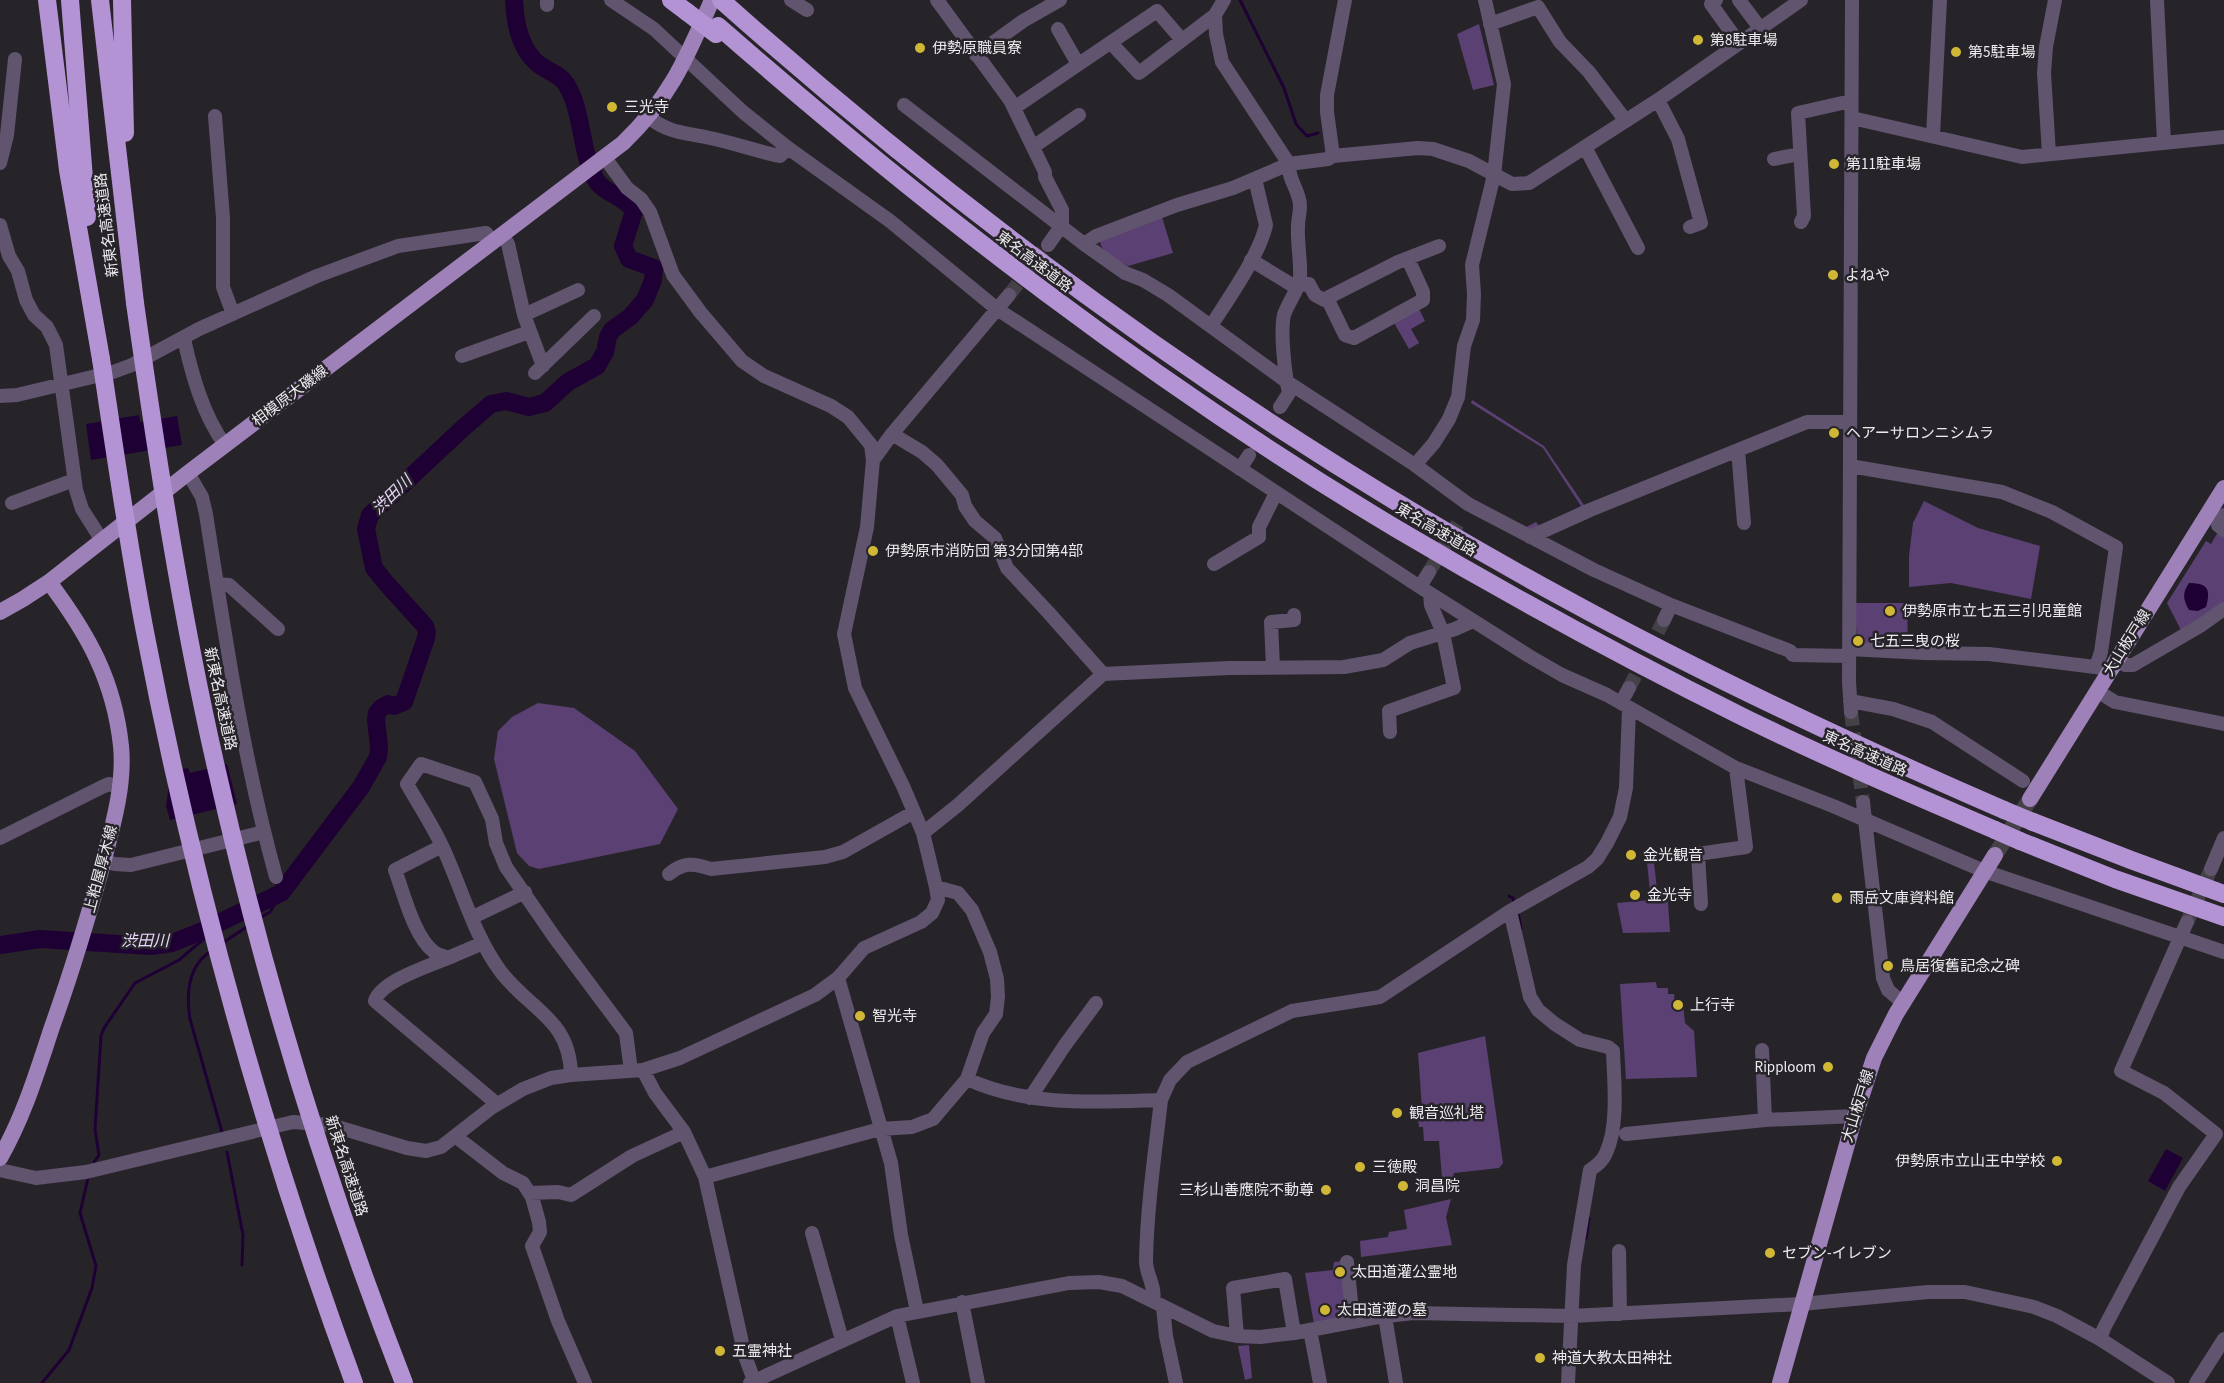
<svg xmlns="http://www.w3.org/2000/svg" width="2224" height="1383" font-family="'Source Sans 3','Noto Sans JP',sans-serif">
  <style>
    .green { fill: #5b4074 }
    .water { fill: #1f0034 }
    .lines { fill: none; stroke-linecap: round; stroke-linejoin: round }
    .stream { stroke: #1f0034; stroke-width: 3 }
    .river { stroke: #1f0034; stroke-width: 18 }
    .minor-tunnel { stroke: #454247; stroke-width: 14; stroke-dasharray: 14 7; stroke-linecap: butt }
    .major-tunnel { stroke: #454247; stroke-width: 16; stroke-dasharray: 16 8; stroke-linecap: butt }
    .minor { stroke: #61546f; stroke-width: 14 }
    .major { stroke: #9d81b8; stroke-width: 16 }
    .highway { stroke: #b493d5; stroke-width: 18 }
    .highway-bridge { stroke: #b493d5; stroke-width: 18 }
    .poi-dot { fill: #d1b736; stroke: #272429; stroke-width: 2 }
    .labels { text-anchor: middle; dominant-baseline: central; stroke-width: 5; stroke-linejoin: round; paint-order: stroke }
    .poi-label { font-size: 15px; fill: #edebef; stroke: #272429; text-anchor: start }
    .street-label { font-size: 15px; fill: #edebef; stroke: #272429 }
    .water-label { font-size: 16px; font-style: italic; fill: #e7d6fa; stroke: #272429 }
  </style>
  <rect width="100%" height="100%" fill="#272429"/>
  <path class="green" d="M1479 24 1494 85 1473 90 1457 34Z
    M1161 214 1173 253 1128 266C1118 259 1098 252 1100 238Z
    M1418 307 1425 321 1411 329 1419 343 1409 349 1393 321Z
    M1472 400 1544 446 1586 508 1530 534 1524 528 1536 522 1540 527 1581 506 1543 448 1471 403Z
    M1924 501 1978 528 2040 546 2031 599 1951 583 1909 587V556L1913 523Z
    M2218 532 2224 533V604L2182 632 2167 603 2206 541 2211 544Z
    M1855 603H1907L1908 649 1857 647Z
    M538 703 574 708 635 751 678 809 660 844 539 869 529 866 517 853 494 759 498 731 512 717Z
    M1647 863H1654L1657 889H1667L1670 932 1623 933 1617 903 1651 900Z
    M1656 982 1657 988H1668V994H1674L1675 1005H1683L1685 1023 1694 1031 1697 1077 1626 1079 1620 984Z
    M1485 1036 1503 1163 1499 1168 1454 1173 1453 1178H1442L1439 1141H1424L1423 1127H1419L1417 1109 1422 1108 1418 1053Z
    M1451 1199 1446 1217 1452 1245 1361 1257 1360 1241 1388 1237 1389 1232 1407 1229 1404 1210Z
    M1343 1261 1346 1316 1314 1324 1305 1273 1333 1270 1334 1262Z
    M1249 1345 1252 1378 1245 1380 1238 1346Z"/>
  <path class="water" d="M139 415 140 422 177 416 182 445 91 460 86 424Z
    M2189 583C2208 583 2211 589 2206 607L2198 611 2189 610C2183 599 2182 593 2189 583Z
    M227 764 237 804 170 820 166 806 171 771 188 768 190 773Z
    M2166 1149 2183 1158 2165 1191 2148 1181Z"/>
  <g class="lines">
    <path class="stream" d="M1240 0 1284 88 1296 124 1307 136 1318 133
      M1509 896 1513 898 1514 903
      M1518 912 1521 929
      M258 919 270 912 281 893
      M224 942 248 926
      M211 951C188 966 186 994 190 1019L222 1132
      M227 1152 243 1235 242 1265
      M94 1162 99 1155 95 1129 101 1036 104 1028 135 983 179 960 206 937
      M1584 1240 1586 1238 1589 1218
      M42 1383 69 1350 92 1288 96 1266 80 1213 88 1178"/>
    <path class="river" d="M0 945 40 939 151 946 172 943 202 931 281 893 361 787 378 757 379 747 376 720 377 713 381 708 388 704 394 706 404 702 426 638 427 632 425 626 386 583 374 568 366 529 370 515 462 429 491 404 506 401 529 407 545 403 568 382 597 366 605 352 608 337 612 330 630 317 645 300 653 280 654 268 629 259 623 246 634 211C626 196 604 194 596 180 580 152 583 110 566 84 559 73 546 71 537 63 519 47 515 22 514 0"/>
    <path class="minor-tunnel" d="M1009 295 1043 251
      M1429 572 1461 518
      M1629 688 1664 620
      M1851 712 1863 802
      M2187 922 2211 869"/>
    <path class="major-tunnel" d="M1995 855 2030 799"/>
    <path class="minor" d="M611 0 654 29 743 112 788 148 890 221 997 309 1420 587 1529 656 1562 675 1607 695 1736 768 1833 806 1984 871 2224 952
      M791 0 807 10
      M937 0 1010 100 1045 172V177L1062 210V225L1048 245
      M1224 0 1215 15 1216 34 1222 62 1289 164C1288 178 1296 186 1299 199 1302 208 1298 217 1298 226 1297 243 1301 260 1300 277 1299 290 1288 302 1284 315 1280 332 1285 375 1289 393L1280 407
      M1716 0 1711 4 1739 43
      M1739 0 1760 28
      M2157 0 2164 142
      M547 5V0
      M1490 24 1538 7 1560 42 1589 72 1626 121
      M1058 29 1078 64
      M1111 43 1139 73 1215 15
      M976 55 1023 21 1060 0
      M1658 100 1678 139 1701 223 1690 227
      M904 105 1084 244 1125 273 1143 280 1168 295 1286 381 1415 465 1468 504 1594 570 1671 605 1790 651 1793 655 1849 656
      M1014 108 1157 11 1182 40
      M215 116 223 218V287L233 314
      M648 117C671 134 684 132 710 138 734 143 756 151 780 156L788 148
      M1852 118 2022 157 2224 137
      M1933 136 1940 0
      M1033 147 1079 115
      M1585 147 1638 248
      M2049 154 2044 73 2046 47 2055 0
      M1333 156 1327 112V95L1345 0
      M1774 159 1800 154
      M0 163 7 135 15 59
      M1801 222 1804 216 1798 113 1851 101
      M0 225 9 256 18 271 26 300 34 315 47 327 56 345 76 490 82 509 101 539
      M502 234 508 244 524 315 543 366
      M1084 244 1096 236 1177 205 1233 188 1289 164 1328 159 1333 156 1418 148 1433 149 1469 161 1512 184 1529 183 1658 100 1801 0
      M1251 260 1292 285 1309 284 1315 295 1324 300 1327 298 1345 335 1354 338 1423 300V292L1408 259
      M1327 298 1398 262 1439 246
      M524 315 578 290
      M1211 326C1228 299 1259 256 1266 225L1255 179
      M184 339C192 375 203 415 225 445
      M462 356 529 332
      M535 373 594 316
      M0 396 17 395 113 372 132 365 199 329 317 276 398 246 486 233 493 241
      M892 434 922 452 937 465 962 495 965 506 975 521 995 538 1007 568 1048 612 1103 674 958 805 923 833
      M1738 450 1744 523
      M873 460 892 434 1009 295
      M1415 465 1434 443 1449 419 1458 397 1464 346 1473 320 1474 294 1472 265 1494 175 1504 84 1485 0
      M1850 466 2002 492 2052 512 2116 547 2101 652 2096 667
      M1240 469 1249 455
      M188 473 202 497 206 514C225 636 243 758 276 877
      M12 503 74 480
      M2224 515 2218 525 2224 530
      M1530 537 1590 510 1807 422H1850
      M1214 564 1259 537V527L1276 493
      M217 584 229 585 278 629
      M1420 587 1429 572
      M1664 620 1671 605
      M1849 649 1924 653 1989 654 2103 668
      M2116 660 2125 665H2133L2200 626 2224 609
      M1273 667 1271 622 1294 620V615
      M1103 674 1229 668 1344 667 1383 660 1410 643 1455 629 1473 621
      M2097 691 2115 702 2224 724
      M1850 701 1893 709 1932 722 2023 781
      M1621 703 1629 688
      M1851 712 1849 682 1852 0
      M1390 732 1389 711 1454 688 1443 633 1431 605 1430 594
      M1863 802 1883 978 1888 990 1903 1003
      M0 838 102 787 109 784 120 786
      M442 846 395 870C404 894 414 937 434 952 438 955 444 956 448 958L483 943
      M103 861 115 864 131 865 264 832
      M2211 869 2224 838
      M669 874C683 862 694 863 711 869L825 857 843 852 914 812
      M936 887 958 893 972 910 990 952 997 979 998 997 996 1014 983 1033 967 1079
      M1701 904 1698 854 1746 847 1736 768
      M1510 911 1530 997 1538 1010 1555 1024 1580 1040 1608 1047 1613 1051C1614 1081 1619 1126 1606 1153 1603 1161 1597 1165 1590 1170L1574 1265 1568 1383
      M473 917 525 892
      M448 958C429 966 381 981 375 1001L497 1104
      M838 978 891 1163 901 1235 917 1311
      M1762 1050 1765 1120
      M643 1070 655 1093 684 1132 705 1177 745 1356 755 1383
      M571 1075C570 1019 531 1011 501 972 474 936 462 889 443 848 433 826 419 805 407 784L421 764 475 782 492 819 496 843 506 867 555 938 626 1033 631 1071
      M1030 1098 1065 1045 1096 1003
      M1626 1134 1765 1120 1855 1116
      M455 1136 503 1173 523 1183 532 1197 539 1222 540 1232 532 1246 558 1321 585 1383
      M0 1170 36 1178 86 1172 293 1122 331 1125 407 1148 426 1151 441 1147 491 1108 523 1089 551 1078 571 1075 643 1070 680 1058 815 995 838 978 864 948 921 922 932 913 938 900 936 887 923 833 903 786 855 688 844 634 867 527 873 460 871 445 848 417 831 406 764 376 742 361 701 313 673 275 650 212 641 199 627 188 605 158
      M705 1177 880 1129 912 1127 933 1119 967 1079C1028 1107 1095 1102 1161 1100L1170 1080 1187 1062 1292 1011 1380 997 1510 911 1588 867 1597 859 1607 843 1620 817 1626 788 1629 709
      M530 1193 558 1192 571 1195 632 1156 684 1132
      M812 1233 842 1340
      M1619 1251 1620 1314
      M1347 1262 1353 1321
      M1153 1301C1156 1286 1146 1275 1146 1261 1147 1207 1155 1153 1161 1100
      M962 1302 978 1383
      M1163 1307 1166 1336 1176 1383
      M897 1316 913 1383
      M1385 1316 1396 1383
      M1310 1330 1320 1383
      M1237 1336 1233 1288 1285 1279 1294 1333
      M2100 1339 2104 1328 2179 1187 2216 1134 2164 1093 2121 1071 2187 922
      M750 1383 897 1316 1069 1283 1099 1282 1122 1286 1213 1331 1237 1336 1260 1337 1294 1333 1378 1317 1413 1313 1572 1316 1801 1304 1928 1292H1965L2034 1307 2057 1316 2100 1339 2168 1383
      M2196 1383 2224 1339"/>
    <path class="major" d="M0 612 23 599 49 582 188 473 623 143C670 98 686 59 712 0
      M2030 799 2224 488
      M0 1158C24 1116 37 1072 52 1027 71 974 87 921 102 867 112 828 125 786 121 746 114 680 88 634 49 582
      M1780 1383 1855 1116 1874 1058 1896 1014 1995 855"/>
    <path class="highway" d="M47 0 68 170 101 359
      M70 0 87 217
      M100 0 135 303
      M122 0 125 133
      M671 0 687 12
      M721 0C978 229 1260 433 1562 597 1706 676 1854 745 2004 810
      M718 26C930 211 1154 384 1397 529 1510 596 1626 659 1745 718 1827 758 1911 794 1995 830
      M2033 822 2131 860 2224 894
      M2020 841 2115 879 2224 917"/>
    <path class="highway-bridge" d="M687 12 716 34
      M135 303C157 458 181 614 216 767 263 976 326 1183 404 1383
      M101 359C115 452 128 545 146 637 195 891 265 1141 354 1383
      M2004 810 2033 822
      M1995 830 2020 841"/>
  </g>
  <g class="poi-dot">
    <circle cx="1698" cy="40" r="6"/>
    <circle cx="920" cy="48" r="6"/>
    <circle cx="1956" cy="52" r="6"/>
    <circle cx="612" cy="107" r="6"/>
    <circle cx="1834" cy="164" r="6"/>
    <circle cx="1833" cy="275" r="6"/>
    <circle cx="1834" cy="433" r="6"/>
    <circle cx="873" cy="551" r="6"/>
    <circle cx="1890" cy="611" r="6"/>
    <circle cx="1858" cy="641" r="6"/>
    <circle cx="1631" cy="855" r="6"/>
    <circle cx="1635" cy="895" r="6"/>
    <circle cx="1837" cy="898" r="6"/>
    <circle cx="1888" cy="966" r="6"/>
    <circle cx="1678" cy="1005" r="6"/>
    <circle cx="860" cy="1016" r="6"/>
    <circle cx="1828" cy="1067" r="6"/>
    <circle cx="1397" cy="1113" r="6"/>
    <circle cx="2057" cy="1161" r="6"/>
    <circle cx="1360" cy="1167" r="6"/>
    <circle cx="1403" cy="1186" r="6"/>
    <circle cx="1326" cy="1190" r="6"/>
    <circle cx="1770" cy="1253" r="6"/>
    <circle cx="1340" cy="1272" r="6"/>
    <circle cx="1325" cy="1310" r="6"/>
    <circle cx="720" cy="1351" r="6"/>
    <circle cx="1540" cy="1358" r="6"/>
  </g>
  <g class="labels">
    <g class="poi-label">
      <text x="1710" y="40">第8駐車場</text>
      <text x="932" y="48">伊勢原職員寮</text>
      <text x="1968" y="52">第5駐車場</text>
      <text x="624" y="107">三光寺</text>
      <text x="1846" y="164">第11駐車場</text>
      <text x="1845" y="275">よねや</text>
      <text x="1846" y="433">ヘアーサロンニシムラ</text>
      <text x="885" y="551">伊勢原市消防団 第3分団第4部</text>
      <text x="1902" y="611">伊勢原市立七五三引児童館</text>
      <text x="1870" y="641">七五三曳の桜</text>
      <text x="1643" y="855">金光観音</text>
      <text x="1647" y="895">金光寺</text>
      <text x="1849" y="898">雨岳文庫資料館</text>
      <text x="1900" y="966">鳥居復舊記念之碑</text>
      <text x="1690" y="1005">上行寺</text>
      <text x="872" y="1016">智光寺</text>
      <text x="1816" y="1067" text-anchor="end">Ripploom</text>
      <text x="1409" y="1113">観音巡礼塔</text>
      <text x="2045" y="1161" text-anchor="end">伊勢原市立山王中学校</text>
      <text x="1372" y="1167">三徳殿</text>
      <text x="1415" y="1186">洞昌院</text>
      <text x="1314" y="1190" text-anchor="end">三杉山善應院不動尊</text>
      <text x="1782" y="1253">セブン-イレブン</text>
      <text x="1352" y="1272">太田道灌公霊地</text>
      <text x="1337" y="1310">太田道灌の墓</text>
      <text x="732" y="1351">五霊神社</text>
      <text x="1552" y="1358">神道大教太田神社</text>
    </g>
    <g class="street-label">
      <text transform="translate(107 225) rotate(-97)">新東名高速道路</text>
      <text transform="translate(1034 262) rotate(37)">東名高速道路</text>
      <text transform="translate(290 396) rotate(-37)">相模原大磯線</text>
      <text transform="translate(1436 530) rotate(30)">東名高速道路</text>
      <text transform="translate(2127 643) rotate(-58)">大山板戸線</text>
      <text transform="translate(220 699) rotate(78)">新東名高速道路</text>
      <text transform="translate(1865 754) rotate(24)">東名高速道路</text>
      <text transform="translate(101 869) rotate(-75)">上粕屋厚木線</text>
      <text transform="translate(1858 1106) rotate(-73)">大山板戸線</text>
      <text transform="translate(346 1166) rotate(72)">新東名高速道路</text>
    </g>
    <g class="water-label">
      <text transform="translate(392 495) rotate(-44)">渋田川</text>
      <text x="145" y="941">渋田川</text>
    </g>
  </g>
</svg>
